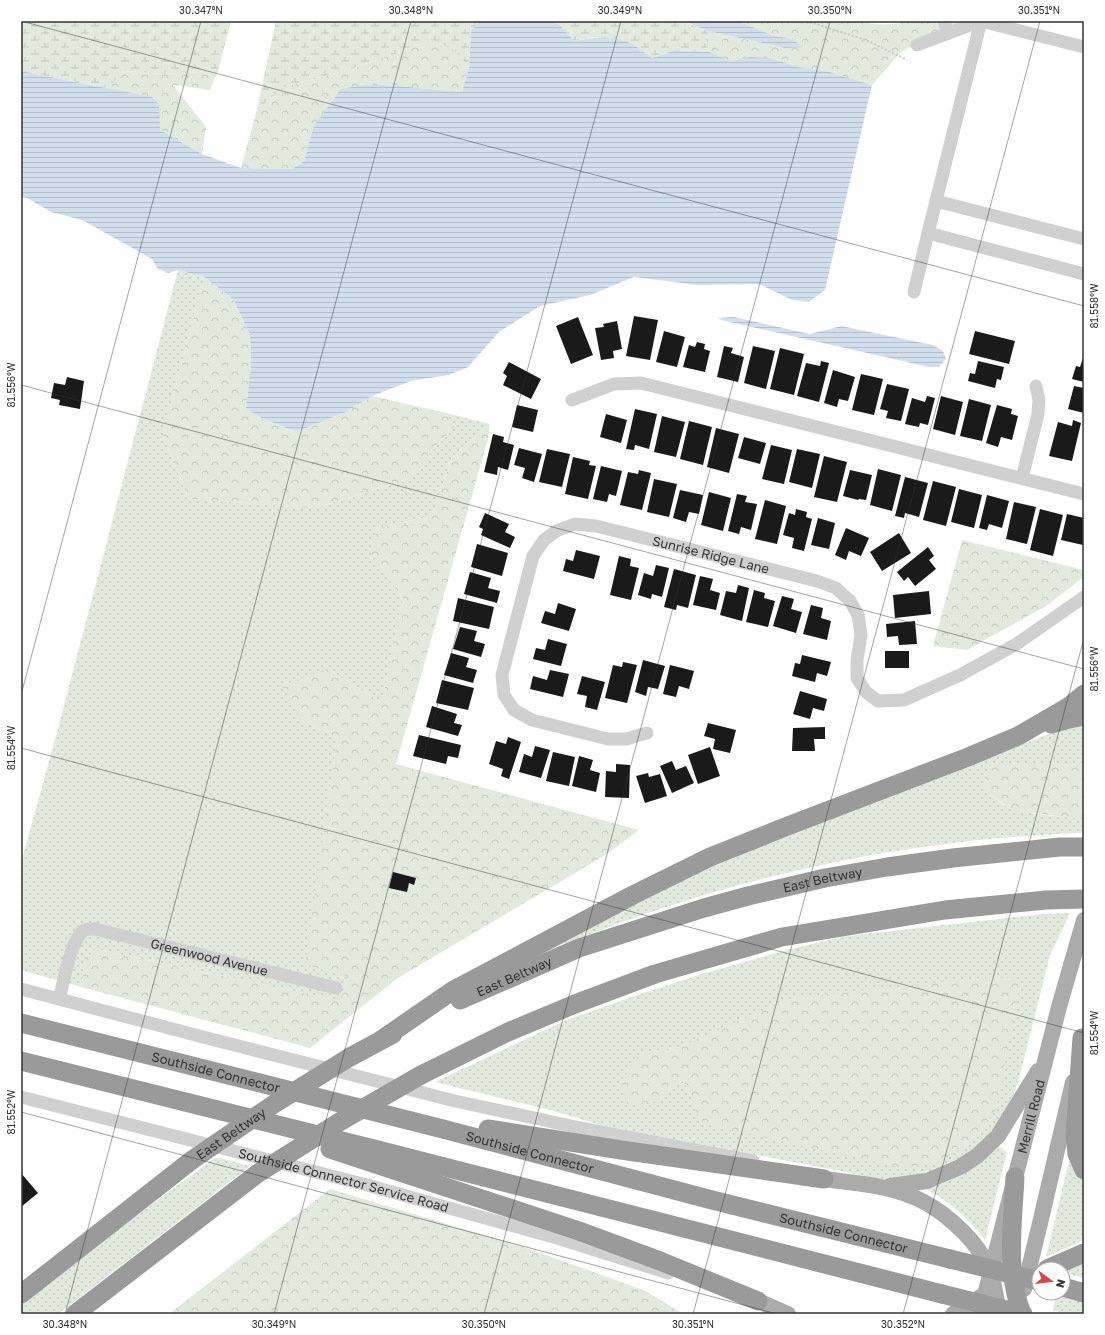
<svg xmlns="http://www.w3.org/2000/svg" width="1105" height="1335" font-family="'Golos Text',sans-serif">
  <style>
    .grass { fill: url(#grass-dots); fill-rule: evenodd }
    .forest { fill: url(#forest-crowns) }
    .wetland { fill: url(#wetland-marsh) }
    .water { fill: url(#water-rules) }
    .building { fill: #1a1a1a }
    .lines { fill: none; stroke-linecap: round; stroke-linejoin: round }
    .path { stroke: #cacaca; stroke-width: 2; stroke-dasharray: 2 2; stroke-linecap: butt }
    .minor { stroke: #d0d0d0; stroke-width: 13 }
    .major { stroke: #ababab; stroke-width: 16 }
    .highway { stroke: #9a9a9a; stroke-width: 19 }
    .highway-bridge { stroke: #9a9a9a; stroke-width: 19 }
    .ticks { fill: none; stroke: #333; stroke-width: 1; stroke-opacity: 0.45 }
    .labels { text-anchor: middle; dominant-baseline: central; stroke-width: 4; stroke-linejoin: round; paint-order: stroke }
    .street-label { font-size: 13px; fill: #333; stroke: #fff }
    .neatline { fill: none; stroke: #333; stroke-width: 1.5 }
    .ticks-label { font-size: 10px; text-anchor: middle; fill: #333 }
  </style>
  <defs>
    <pattern id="grass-dots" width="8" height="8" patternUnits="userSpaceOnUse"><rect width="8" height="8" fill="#e2e9dd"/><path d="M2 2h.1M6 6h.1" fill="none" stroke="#c2c8be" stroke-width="1.8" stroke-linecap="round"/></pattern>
    <pattern id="forest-crowns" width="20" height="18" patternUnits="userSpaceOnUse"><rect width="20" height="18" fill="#e2e9dd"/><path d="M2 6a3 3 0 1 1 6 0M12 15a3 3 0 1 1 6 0" fill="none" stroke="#c2c8be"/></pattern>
    <pattern id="wetland-marsh" width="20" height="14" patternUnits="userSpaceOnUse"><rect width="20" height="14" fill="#e2e9dd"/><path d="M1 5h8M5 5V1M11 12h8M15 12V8" fill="none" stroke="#c2c8be"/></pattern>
    <pattern id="water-rules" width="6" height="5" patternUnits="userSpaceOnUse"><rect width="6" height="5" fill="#d1dfec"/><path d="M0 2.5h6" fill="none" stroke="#b4c0cb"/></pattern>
  </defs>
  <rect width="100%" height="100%" fill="#fff"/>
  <path class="grass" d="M178 270 204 277 163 436 189 499 314 508 405 481 454 427 446 413 490 424 452 457 433 516 378 527 370 551 403 599 382 702 327 669 301 720 337 738 306 965 348 976 341 1001 95 949 85 960 81 987 21 970V863L56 736Z
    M1084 721V765L1013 763 987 792C995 797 1002 805 1010 808 1025 814 1068 818 1084 817V833C951 837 816 860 688 900 643 914 599 931 554 947L673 881 1000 752Z
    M1070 913 1050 955 1018 1083 1010 1103 1001 1118 981 1145 950 1166 914 1178 886 1180 601 1125 550 1110 435 1082 564 1021 637 995 702 974 790 949 847 936 1043 914ZM978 978 702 1124 684 1080 640 1053 678 1047 729 1026 887 989Z
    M999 1146 1007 1152 985 1240C968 1218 950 1202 926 1189 954 1181 977 1166 999 1146Z
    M216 1157 250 1166 58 1314H21V1304L94 1247Z
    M1069 1161 1078 1170 1084 1180V1240L1046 1257Z
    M1084 1259V1278L1063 1273V1269Z
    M1056 1296 1084 1302V1314H1065L1053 1310Z"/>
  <path class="forest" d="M738 21H859C870 25 895 26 906 21H961L901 52 872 85 830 72 798 67 771 58 750 57 730 61 710 52 705 42 708 31 785 48 792 39 772 35Z
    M431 40 454 50 469 68 462 92 388 85 314 126 304 161 292 169 241 168 257 109 285 87 347 70 398 53Z
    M124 71 164 74 218 71 210 90 173 85 206 127 202 154 160 130 108 88Z
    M204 277 233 299 250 335 251 366 246 408 255 415 296 432 346 412 372 396 446 413 454 427 405 481 314 508 189 499 163 436Z
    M490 424 488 439 396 764 639 830 607 854 398 978 310 1048 81 987 85 960 95 949 341 1001 347 976 305 965 337 738 301 720 282 685 327 669 382 702 403 599 370 551 378 527 433 516 452 457Z
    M962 540 1084 570V577L1046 606 967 650 933 646Z
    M1035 763 1084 765V817L1073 818 1017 811 1008 807 987 792 984 784 988 766 998 764Z
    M1013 977 1020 983 997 1108 974 1141 940 1162 908 1169 702 1124 684 1081 647 1107 628 1104 619 1084 640 1053 678 1047 792 998 978 978Z
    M330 1189 521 1246 646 1291 683 1314H169Z"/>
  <path class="wetland" d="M21 21H231L218 71 164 74 124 71 108 88 21 71Z
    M276 21H480L471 30 469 68 454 50 431 40 398 53 347 70 285 87 257 109Z
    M551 21H659L662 23C678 17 693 25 708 31L705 42 710 52 675 50 652 58 633 45 595 37 574 41 560 25Z"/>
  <path class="water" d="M480 21H551L560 25 574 41C594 37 615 35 634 45 640 49 646 54 652 58L675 50 710 52 730 61 750 57 771 58 798 67 830 72 872 85 825 290 809 302 792 300 759 284 698 285 634 277 590 295 540 306 499 332 468 367 449 375 411 381 372 396 346 412 296 432 255 415 246 408 251 366 250 335 233 299 204 277 178 270 168 273 158 269 152 259 82 220 51 212 27 198 21 197V71L152 97 159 105 160 130 202 154 241 168 292 169 304 161 314 126 341 89 364 85H388L462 92 469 68 471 30Z
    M684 21H738L772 35 792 39 803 47 785 48 708 31Z
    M734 317 810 334 841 326 933 345 943 351 946 359 939 367H929L721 320 718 318Z"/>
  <path class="building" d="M634 316 658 320 650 360 626 356Z
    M578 317 593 355 571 364 556 326Z
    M617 321 622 349 613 351 614 358 601 360 595 328 604 327 603 324Z
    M664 331 685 337 677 367 656 362Z
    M975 331 1015 341 1009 364 969 354Z
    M697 342 705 344 704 349 710 351 705 372 683 367 689 345 695 347Z
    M724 346 733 348 731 353 744 357 738 382 717 377Z
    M753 346 775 351 766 389 744 383Z
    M780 348 804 354 794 395 770 389Z
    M1083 358H1084V382L1072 379 1076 366 1080 367Z
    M821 361 829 363 819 402 797 396 806 363 820 366Z
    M978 361 1004 367 1001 380 997 379 995 388 968 381 970 373 975 374Z
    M509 362 541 379 531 399 503 385 507 376 503 373Z
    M833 370 855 377 848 401 839 399 837 407 824 403Z
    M861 374 883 379 874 415 852 410Z
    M67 377 84 381 80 409 59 405 60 400 51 398 54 383 65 385Z
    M887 384 909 389 901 421 886 418 888 411 880 409Z
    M1074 386 1084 388V413L1068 409Z
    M927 396 935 398 928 425 920 423 919 427 905 424 912 398 925 402Z
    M941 396 963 402 955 435 933 429Z
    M969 399 991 405 982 441 960 436Z
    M517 405 538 410 533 432 512 427Z
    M997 405 1012 409 1011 414 1018 416 1012 440 1001 437 998 447 986 443Z
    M635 409 657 414 649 449 635 445 634 450 626 449Z
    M606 414 627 420 621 443 600 437Z
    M662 416 685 422 676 457 654 452Z
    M1073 420 1081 423 1072 461 1049 456 1058 422 1072 426Z
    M689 421 712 427 703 465 680 459Z
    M716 428 739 434 729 473 707 467Z
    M493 434 504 437 503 442 514 445 508 470 498 467 497 475 484 472Z
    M744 437 766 443 760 464 738 458Z
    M771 445 792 450 784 484 762 479Z
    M519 448 542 454 534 482 522 478 525 468 514 465Z
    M547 449 570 454 562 487 539 482Z
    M797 449 820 454 812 488 789 482Z
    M824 456 847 462 837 502 814 497Z
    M573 457 590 461 589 465 596 466 588 499 565 494Z
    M601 466 622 471 616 496 609 494 607 502 593 499Z
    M878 469 901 475 892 511 870 505Z
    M639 470 651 473 642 510 620 505 628 472 638 474Z
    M850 470 872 475 866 500 859 499 858 500 843 496Z
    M905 477 928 483 919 517 905 513 904 518 895 516Z
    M654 479 677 484 669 517 647 512Z
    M933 481 956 487 946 526 923 520Z
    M959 489 982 495 974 528 951 522Z
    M680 490 703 495 699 514 689 512 686 522 673 518Z
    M709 492 731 498 723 531 701 525Z
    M737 494 747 496 745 502 757 504 751 530 741 527 739 534 728 531Z
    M987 495 1009 501 1002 528 989 524 987 530 979 528Z
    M765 500 786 506 777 544 755 539Z
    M1014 502 1036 507 1027 544 1006 539Z
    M796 509 807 512 806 517 812 519 804 551 792 548 794 538 783 535 789 513 795 515Z
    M1040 509 1063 515 1053 556 1030 550Z
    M485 513 509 524 505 532 515 537 510 548 481 535 483 529 479 527Z
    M1067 514 1084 518 1083 545 1061 540Z
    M818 518 835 523 829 549 811 545Z
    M846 528 869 538 861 556 849 551 846 560 835 555Z
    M899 533 911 553 882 571 870 552Z
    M477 544 508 553 502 576 471 567Z
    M928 547 934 556 929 560 936 569 915 586 908 577 904 581 897 572Z
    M576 550 600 556 594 579 563 571 566 559 573 561Z
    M619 556 631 559 630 566 639 568 631 600 610 595Z
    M656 565 669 568 662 597 652 594 651 599 638 595 644 573 653 576Z
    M674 569 696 575 688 608 677 605 676 610 664 607Z
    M470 572 491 578 488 588 500 591 497 603 464 594Z
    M700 576 713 579 710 590 720 593 716 610 693 605Z
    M738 585 749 588 742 621 720 615 726 591 736 593Z
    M754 590 765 593 764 598 775 601 768 627 746 622Z
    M929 591 931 614 895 618 893 595Z
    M782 596 794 599 791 609 802 612 796 633 773 626Z
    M458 598 494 607 489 629 453 621Z
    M558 603 576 609 569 631 541 623 545 611 555 614Z
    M811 605 823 608 821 618 831 621 827 640 803 634Z
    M915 621 917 644 899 645 898 636 887 637 886 624Z
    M460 627 477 631 474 641 485 644 481 657 453 649Z
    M548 639 567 644 561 666 533 659 536 648 545 650Z
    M885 651H909V668H885Z
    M451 653 469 658 466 667 477 670 473 683 444 675Z
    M802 655 831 662 827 676 817 673 815 682 792 676 795 663 800 664Z
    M643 660 665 666 658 689 648 687 646 696 635 692Z
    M623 662 637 665 627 703 605 698 613 665 622 667Z
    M670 665 694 671 689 689 679 686 676 697 663 694Z
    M550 670 569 674 563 697 530 689 533 676 547 680Z
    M582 676 605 682 597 710 585 707 587 696 577 694Z
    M442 680 474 688 468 710 436 703Z
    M800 691 827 699 824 711 813 708 810 719 793 714Z
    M432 706 457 714 454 723 462 725 458 736 426 727Z
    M708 723 736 730 730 753 713 749 715 739 704 736Z
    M825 727V739H814L815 751H792L793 728Z
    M419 735 461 745 458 758 448 756 446 764 413 756Z
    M508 737 521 742 509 779 501 776 503 769 489 764 496 741 506 744Z
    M535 746 550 750 541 778 519 772 524 754 532 757Z
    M710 747 720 776 698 784 688 755Z
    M553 752 575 757 569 786 546 781Z
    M579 756 593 760 590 770 600 773 596 792 572 786Z
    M672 761 676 770 686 766 694 783 672 793 660 766Z
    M616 764 630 765 629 798 605 797 606 771 616 772Z
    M648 773 649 777 660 774 667 796 645 803 636 776Z
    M393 872 416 878 414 885 409 883 407 892 389 888Z
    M21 1173 38 1193 21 1207Z"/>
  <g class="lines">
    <path class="path" d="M806 21 866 40 907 60"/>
    <g class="minor">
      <path d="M944 21 948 33"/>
      <path d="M981 21 936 201 1084 239"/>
      <path d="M917 45 981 21 1084 47"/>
      <path d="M928 233 936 201"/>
      <path d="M914 292 928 233 1084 274"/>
      <path d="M572 400 614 384 641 383 1084 494"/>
      <path d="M1022 478 1038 414 1039 400 1036 386"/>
      <path id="s1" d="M647 733 626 739H608L532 720 514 710 504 695 502 675 533 556 544 540 556 531 575 524 596 526 817 581 836 588 850 601 858 615 861 635 857 660V678L866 692 878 701 904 700 960 675 1015 645 1084 597"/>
      <path d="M21 989 203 1037 455 1101 576 1127 753 1161"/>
      <path id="s2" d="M59 999C64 982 70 942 83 931 87 928 91 929 95 929L336 988"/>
      <path id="s3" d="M21 1097 367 1185 557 1238 668 1273"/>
    </g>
    <g class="major">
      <path d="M824 1179C854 1183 884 1185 911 1196 923 1200 933 1207 943 1214 972 1237 990 1258 996 1296 997 1302 999 1308 999 1314"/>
      <path d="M890 1186 927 1181 960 1167 977 1156 998 1136 1038 1071"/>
      <path d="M1024 1289 1041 1219 1073 1082"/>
      <path d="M758 1301 788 1314"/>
      <path d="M953 1314 967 1307 980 1297"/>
      <path id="s4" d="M980 1314 1059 1007 1084 920"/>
    </g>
    <g class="highway">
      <path d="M1051 724 1065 720 1084 716"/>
      <path id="s5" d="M460 1000 579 948 704 908 748 896 825 878 887 867 953 858 1060 847H1084"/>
      <path id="s6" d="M21 1023 443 1129 712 1200 950 1259"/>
      <path d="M1082 1038 1075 1135 1077 1154 1084 1170"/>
      <path d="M381 1040 452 991 633 895 710 857 785 827 968 757 1018 736 1068 707 1084 694"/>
      <path d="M350 1057 393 1034"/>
      <path d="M21 1061 378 1150 942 1294"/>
      <path d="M421 1075 508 1032 575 1004 655 974 782 937 945 910 1046 900 1084 899"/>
      <path d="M488 1129 621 1150 824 1179"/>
      <path d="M330 1149 579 1231 660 1261 758 1301"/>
      <path d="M1015 1177C1013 1223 1005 1270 1022 1314"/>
      <path d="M1047 1269 1084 1253"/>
      <path d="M1063 1287 1084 1293"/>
      <path d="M21 1294 192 1160"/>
      <path d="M75 1314 257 1174"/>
    </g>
    <g class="highway-bridge">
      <path id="s7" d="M192 1160 274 1104 350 1057"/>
      <path d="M257 1174 341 1121 421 1075"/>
      <path d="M950 1259 1039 1281"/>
      <path d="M942 1294 1023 1314"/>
    </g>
  </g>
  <path class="ticks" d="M21 21 1084 306M21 385 1084 669M21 695 201 21M21 748 1084 1033M21 1112 777 1314M65 1314 411 21M274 1314 621 21M484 1314 830 21M693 1314 1040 21M903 1314 1084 638"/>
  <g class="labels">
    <g class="street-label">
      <text stroke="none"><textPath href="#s1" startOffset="494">Sunrise Ridge Lane</textPath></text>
      <text stroke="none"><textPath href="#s5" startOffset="383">East Beltway</textPath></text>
      <text stroke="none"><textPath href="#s2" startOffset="203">Greenwood Avenue</textPath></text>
      <text stroke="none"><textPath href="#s5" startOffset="59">East Beltway</textPath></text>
      <text stroke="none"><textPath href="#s6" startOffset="201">Southside Connector</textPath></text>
      <text stroke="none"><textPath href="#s4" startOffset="204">Merrill Road</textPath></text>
      <text stroke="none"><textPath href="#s7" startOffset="47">East Beltway</textPath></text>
      <text stroke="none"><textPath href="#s6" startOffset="525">Southside Connector</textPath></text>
      <text stroke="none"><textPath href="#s3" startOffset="333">Southside Connector Service Road</textPath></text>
      <text stroke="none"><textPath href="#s6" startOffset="849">Southside Connector</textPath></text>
    </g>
  </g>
  <rect width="1105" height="1335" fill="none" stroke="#ffffff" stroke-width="44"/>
  <g transform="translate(1051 1281) rotate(105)"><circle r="19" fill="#ffffff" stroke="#adadad"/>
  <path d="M0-3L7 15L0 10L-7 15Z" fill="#d94646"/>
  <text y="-6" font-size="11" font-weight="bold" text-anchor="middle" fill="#333333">N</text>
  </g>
  <rect x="22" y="22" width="1061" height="1291" class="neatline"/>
  <g class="ticks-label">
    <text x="201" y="14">30.347°N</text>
    <text x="411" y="14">30.348°N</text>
    <text x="620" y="14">30.349°N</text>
    <text x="830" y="14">30.350°N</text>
    <text x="1039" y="14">30.351°N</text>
    <text transform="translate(1094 306) rotate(-90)" y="4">81.558°W</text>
    <text transform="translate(11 385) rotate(-90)" y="4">81.556°W</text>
    <text transform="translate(1094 669) rotate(-90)" y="4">81.556°W</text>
    <text transform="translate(11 748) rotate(-90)" y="4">81.554°W</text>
    <text transform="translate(1094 1033) rotate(-90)" y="4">81.554°W</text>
    <text transform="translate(11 1112) rotate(-90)" y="4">81.552°W</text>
    <text x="65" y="1328">30.348°N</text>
    <text x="274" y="1328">30.349°N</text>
    <text x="484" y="1328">30.350°N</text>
    <text x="693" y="1328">30.351°N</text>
    <text x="903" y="1328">30.352°N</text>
  </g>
</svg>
